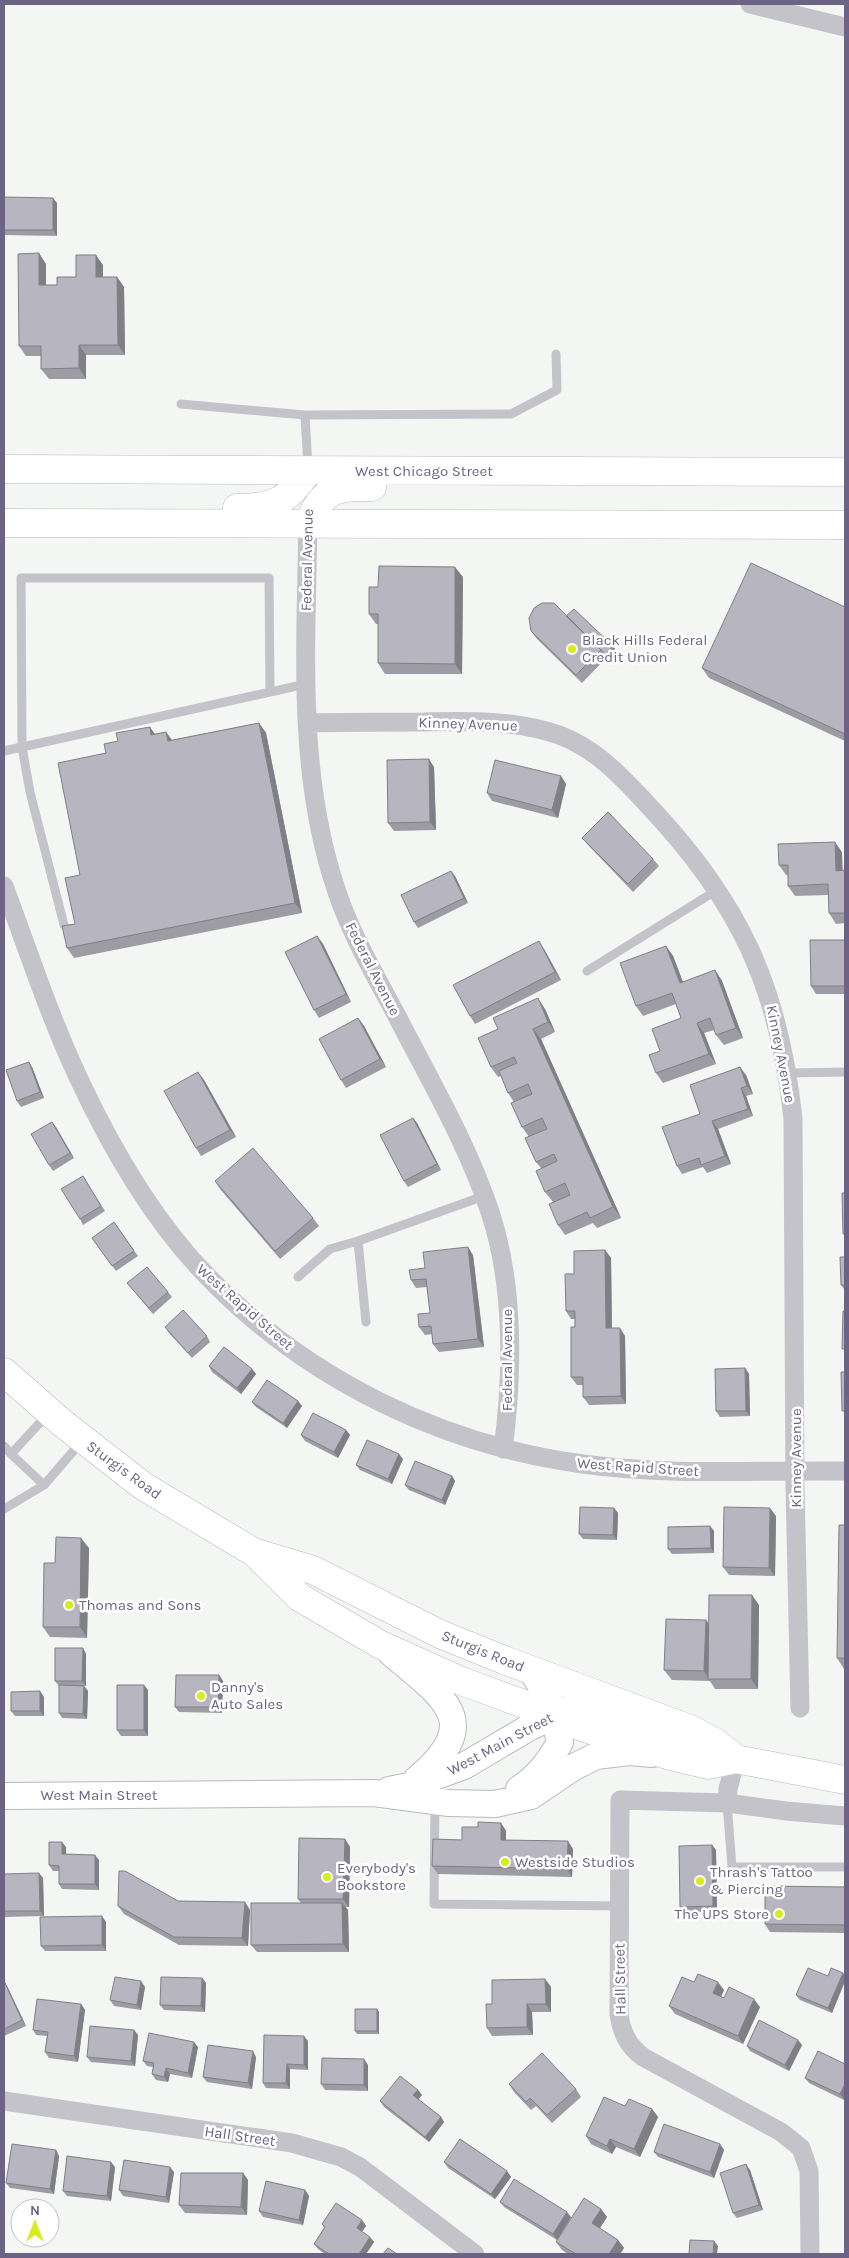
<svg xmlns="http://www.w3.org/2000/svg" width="849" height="2258" font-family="Karla,sans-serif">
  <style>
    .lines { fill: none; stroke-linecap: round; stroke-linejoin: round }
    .secondary-casing { stroke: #bab8c1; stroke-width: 28 }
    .primary-casing { stroke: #bab8c0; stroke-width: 29 }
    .lane { stroke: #c5c3ca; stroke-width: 9 }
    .street { stroke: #c5c3ca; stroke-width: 19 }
    .secondary { stroke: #fff; stroke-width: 26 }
    .primary { stroke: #fff; stroke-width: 28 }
    .wall { fill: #9d9ca5 }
    .shaded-wall { fill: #807f86 }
    .building { fill: #b7b5c0; stroke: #807f86 }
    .poi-dot { fill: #d9ea1e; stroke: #fff; stroke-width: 2 }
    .labels { text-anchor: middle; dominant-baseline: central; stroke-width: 5; stroke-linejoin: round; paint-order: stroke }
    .street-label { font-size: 15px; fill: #6d6485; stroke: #fff }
    .poi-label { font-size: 15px; fill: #6d6485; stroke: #fff; text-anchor: start }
  </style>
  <rect width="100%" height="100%" fill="#f3f6f2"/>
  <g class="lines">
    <defs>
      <path id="secondary" d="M391 1653C442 1697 487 1721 417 1779
        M519 1789C538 1777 550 1761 560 1742L550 1701 532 1671
        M389 1790 409 1786 464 1766 530 1727 567 1710 583 1709 671 1735 690 1738
        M4 1796 374 1793 449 1803 495 1804 531 1796 574 1767 596 1756 629 1752 652 1754"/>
      <path id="primary" d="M4 469 845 472
        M237 508C276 507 286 502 308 471
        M4 523 845 525
        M308 524C323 489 335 486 372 487
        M4 1372 61 1422 143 1486 255 1553 299 1597 381 1645 461 1681 554 1715 576 1725 670 1756 708 1765 736 1759 845 1780
        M256 1553 313 1570 440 1634 504 1660 690 1729 715 1742 736 1759"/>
    </defs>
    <use href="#secondary" class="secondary-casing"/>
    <use href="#primary" class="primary-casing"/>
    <path class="lane" d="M181 404 305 415 511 414 557 390 556 354
      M305 415 308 468
      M4 751 306 684
      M64 925 30 792 22 747 21 578H269L270 691
      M587 971 717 890
      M788 1073 845 1072
      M298 1277 330 1249 358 1241
      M366 1322 358 1241 484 1196
      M4 1446 11 1454
      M44 1485 11 1454 47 1415
      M4 1509 44 1485 82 1441
      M435 1802 434 1904 620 1906
      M727 1803 732 1867H845"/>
    <path class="street" d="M750 4 845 27
      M308 512C307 638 295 770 337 892 352 937 377 978 399 1020 432 1084 469 1147 491 1215 514 1286 513 1376 503 1449
      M307 723C346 722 385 722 424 722 469 721 516 720 559 735 595 748 621 776 647 804 739 901 779 986 793 1119L795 1488 800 1708
      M4 886C28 950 49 1015 78 1077 111 1148 153 1221 208 1277 308 1380 442 1445 583 1464 670 1476 758 1470 845 1471
      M727 1803 728 1789 736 1759
      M4 2101 292 2143 341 2157 360 2167 475 2254
      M810 2254 809 2171 801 2148 781 2132 643 2057C628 2046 622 2033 619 2015L620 1800 727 1803 786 1811 845 1816"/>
    <use href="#secondary" class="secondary"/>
    <use href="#primary" class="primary"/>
  </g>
  <path class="wall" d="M4 197 57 203V236L4 235Z
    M46 264V285H57L103 265V277H117L124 287 125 355H86V379H49L41 369V356H26L19 346Z
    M463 577 462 674H385L378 663V624H376L369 614 378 587Z
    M845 607V741L709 678 702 668Z
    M566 616 613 646 615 649 582 683 537 639 531 631Z
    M259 723 266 733 302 913 74 958 67 948 75 924 80 875 106 753 155 734 166 732 172 740Z
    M434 767 436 830 394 831 388 823Z
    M561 776 566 784 558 818 492 801 487 793Z
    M582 838 653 859 659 866 633 892 588 845Z
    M842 852V870H845V923L836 924 829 913 828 895 795 896 788 886V875H786L779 865Z
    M455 876 468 903 418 928 414 922Z
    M317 936 323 944 351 1002 319 1018 314 1010Z
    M845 940V994H816L811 986Z
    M666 946 673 956 683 982 715 970 722 981 743 1038 724 1045 716 1035 714 1030 704 1033 716 1064 663 1083 656 1073 660 1051 681 1018 676 1004 643 1016 636 1006Z
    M544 949 561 980 475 1024 470 1016Z
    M545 1009 555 1032 541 1039 621 1218 597 1228 593 1223 565 1235 558 1225 553 1202 545 1192 541 1168 536 1162 529 1137 522 1127 514 1102 508 1093 501 1076 498 1077 491 1067Z
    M358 1018 364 1026 386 1067 346 1088 341 1080Z
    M32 1067 44 1098 21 1107 17 1101Z
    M746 1075 753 1094 746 1096 753 1116 718 1129 731 1164 707 1173 703 1167 682 1174 677 1166 700 1114Z
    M204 1080 236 1137 201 1156 196 1148Z
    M413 1118 417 1123 441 1170 408 1187 404 1181Z
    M52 1122 74 1158 53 1171 49 1165Z
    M83 1176 105 1211 83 1225 80 1219Z
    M215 1181 313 1218 319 1226 280 1259 220 1189Z
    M114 1222 138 1256 116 1271 92 1238Z
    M605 1250 611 1258 612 1328 625 1336 626 1404 589 1405 583 1397V1385H577L571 1377 575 1319H571L566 1311 574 1274Z
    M473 1255 484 1347 439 1352 433 1344 432 1334 425 1335 419 1327 430 1313 427 1287 416 1288 411 1280 425 1268Z
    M845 1257V1290L841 1285Z
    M127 1283 168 1292 172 1297 153 1314Z
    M165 1327 207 1336 210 1342 192 1358 169 1333Z
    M209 1366 252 1369 256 1374 241 1394 212 1372Z
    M745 1368 749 1374 750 1416 720 1417 716 1411Z
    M298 1401 302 1406 287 1428 256 1407 252 1402Z
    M346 1430 350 1435 338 1458 305 1441 301 1435Z
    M403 1459 392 1484 360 1470 356 1465Z
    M452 1476 455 1481 445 1505 409 1490 405 1485Z
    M614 1508 618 1513 617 1540 583 1539 579 1534Z
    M776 1516 775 1576 729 1575 723 1567Z
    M845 1525V1669H844L837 1658Z
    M710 1526 714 1531V1553L672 1554 668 1549Z
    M89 1548 87 1638 50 1637 43 1627 55 1563Z
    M759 1605 758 1689H715L710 1681 672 1680 664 1670 706 1620 709 1624Z
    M83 1648 86 1654V1686H84L88 1691 87 1719 62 1718 59 1713V1686L55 1681Z
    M219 1675 223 1681 222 1713 179 1712 175 1707Z
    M148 1690V1736H121L117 1730Z
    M44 1697V1716H15L11 1711Z
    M501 1823 506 1831V1840L573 1849 572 1877 438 1874 432 1866 462 1840 478 1827Z
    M345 1839 350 1847 349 1907H346L348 1910 349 1952H257L251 1945 301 1903 298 1899Z
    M712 1845 716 1850 717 1912H683L680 1907Z
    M66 1847V1854L99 1860V1890L62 1889 59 1884V1871H53L49 1865Z
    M4 1874 43 1878 44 1916 4 1917Z
    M845 1887V1933L770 1932 765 1924Z
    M178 1901 250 1910 248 1946 179 1945 124 1914 118 1906Z
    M106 1922V1951H45L41 1946Z
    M843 1973 845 1976V1981L832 2013 800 2000 796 1995 828 1976Z
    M202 1978 206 1983 205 2012 164 2010 160 2005Z
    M545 1979 551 1987V2012H532L533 2035 492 2036 487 2028 492 2004Z
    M4 1981 7 1986 26 2026 4 2036Z
    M694 1982 724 1990 721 1997 724 1998 760 2007 743 2044 675 2014 669 2006Z
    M145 1987 141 2010 114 2006 110 2000Z
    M81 2004 85 2010 78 2062 49 2058 45 2052 47 2036 36 2035 33 2030Z
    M377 2009 379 2012V2034H357L355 2031Z
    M134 2030 138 2035 135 2066 91 2062 87 2057Z
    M308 2041V2070L290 2069V2089L266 2088 263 2083Z
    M802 2045 789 2071 750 2051 747 2046Z
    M198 2047 192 2078 170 2074 168 2082 156 2080 152 2074 153 2067 147 2066 143 2061Z
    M818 2051 844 2100 809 2083 805 2078Z
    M256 2057 252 2089 207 2082 203 2077Z
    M368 2065V2091L325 2090 321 2084Z
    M509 2084 576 2089 581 2097 552 2123 536 2106 531 2110 514 2092Z
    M418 2090 422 2095 418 2099 441 2117 444 2122 429 2142 384 2107 380 2101Z
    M625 2106 652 2109 658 2117 640 2157 616 2147 612 2154 591 2144 586 2136Z
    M720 2144 724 2150 714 2178 658 2157 654 2152Z
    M56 2150 59 2156 54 2194 10 2188 6 2183Z
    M444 2162 507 2171 511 2177 495 2199 448 2168Z
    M115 2167 111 2201 67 2196 63 2191Z
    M750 2170 763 2210 737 2218 733 2213Z
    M174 2172 169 2203 123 2196 119 2190Z
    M243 2173 248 2180 247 2215 185 2213 179 2205Z
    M305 2190 309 2196 303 2225 263 2217 259 2211Z
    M500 2202 571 2217 557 2240 504 2207Z
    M601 2209 607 2217 600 2228 618 2240 624 2248 620 2254H568L562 2250 556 2242Z
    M362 2220 366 2226 362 2231 374 2242 366 2254H325L318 2249 314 2244 324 2228 322 2224Z"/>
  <path class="shaded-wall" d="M53 198 57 203V236L53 230Z
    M39 253 46 264V295L39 285Z
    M96 255 103 265V288L96 277Z
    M117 277 124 287 125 355 118 345Z
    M79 345 86 355V379L79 368Z
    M455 567 463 577 462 674 455 664Z
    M613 646 615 649 606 658 605 656Z
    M259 723 266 733 302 913 295 903Z
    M150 727 157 737 151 735Z
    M166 732 173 742 168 741Z
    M429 759 434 767 436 830 430 822Z
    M561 776 566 784 558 818 552 810Z
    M835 842 842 852 843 881 836 871Z
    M451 871 455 876 468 903 464 898Z
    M317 936 323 944 351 1002 346 994Z
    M539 941 544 949 561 980 555 972Z
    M666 946 673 956 687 993 680 983Z
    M715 970 722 981 743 1038 736 1028Z
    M538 998 545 1009 555 1032 548 1022Z
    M358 1018 364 1026 386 1067 380 1059Z
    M697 1023 704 1033 716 1064 709 1054Z
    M533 1029 541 1039 621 1218 613 1207Z
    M29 1062 32 1067 44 1098 40 1092Z
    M740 1067 746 1075 753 1094 747 1086Z
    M198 1072 204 1080 236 1137 230 1130Z
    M741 1088 746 1096 753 1116 748 1109Z
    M413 1118 417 1123 441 1170 437 1164Z
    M712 1121 718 1129 731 1164 725 1156Z
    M52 1122 56 1127 74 1158 70 1153Z
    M468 1247 473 1255 484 1347 478 1339Z
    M605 1250 611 1258 612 1336 606 1328Z
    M620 1328 625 1336 626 1404 621 1396Z
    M745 1368 749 1374 750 1416 746 1411Z
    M252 1369 256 1374 241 1394 237 1388Z
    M298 1401 302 1406 287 1428 283 1423Z
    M346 1430 350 1435 338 1458 334 1452Z
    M399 1454 403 1459 392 1484 388 1479Z
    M452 1476 455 1481 445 1505 442 1500Z
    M614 1508 618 1513 617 1540 613 1535Z
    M770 1508 776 1516 775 1576 769 1568Z
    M710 1526 714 1531V1553L711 1548Z
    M81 1538 89 1548 87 1638 80 1627Z
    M752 1595 759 1605 758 1689 751 1679Z
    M706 1620 713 1630 709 1679 704 1671Z
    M83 1648 86 1654V1686L82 1681Z
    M219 1675 223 1681 222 1713 218 1707Z
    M144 1685 148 1690V1736L144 1730Z
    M84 1686 88 1691 87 1719 83 1714Z
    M40 1691 44 1697V1716L40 1711Z
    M501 1823 506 1831V1848L501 1840Z
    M345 1839 350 1847 349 1907 343 1899Z
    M568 1841 573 1849 572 1877 567 1869Z
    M62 1842 66 1847V1859L62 1854Z
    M712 1845 716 1850 717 1912 713 1906Z
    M95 1855 99 1860V1890L95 1884Z
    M39 1873 43 1878 44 1916 40 1911Z
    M245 1902 250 1910 248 1946 242 1938Z
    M342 1903 348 1910 349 1952 343 1944Z
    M102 1916 106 1922V1951L102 1945Z
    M843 1973 845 1976V1981L832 2013 828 2008Z
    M202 1978 206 1983 205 2012 201 2006Z
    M545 1979 551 1987V2012L546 2004Z
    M4 1981 7 1986 26 2026 22 2020Z
    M141 1981 145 1987 141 2010 137 2005Z
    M718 1982 724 1990 719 2001 713 1993Z
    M754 1999 760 2007 743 2044 738 2036Z
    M81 2004 85 2010 78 2062 74 2056Z
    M527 2004 532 2012 533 2035 527 2027Z
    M377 2009 379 2012V2034L377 2031Z
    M134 2030 138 2035 135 2066 131 2061Z
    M304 2036 308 2041V2070L304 2065Z
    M798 2040 802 2045 789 2071 785 2065Z
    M194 2042 198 2047 192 2078 188 2073Z
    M253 2051 256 2057 252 2089 248 2083Z
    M364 2059 368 2065V2091L364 2085Z
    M287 2064 290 2069V2089L286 2083Z
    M166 2068 170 2074 168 2082 164 2077Z
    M845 2084V2097L844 2100 840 2094Z
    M418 2090 422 2095 417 2101 413 2095Z
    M652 2109 658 2117 640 2157 634 2149Z
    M441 2117 444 2122 429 2142 425 2137Z
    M610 2139 616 2147 612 2154 607 2146Z
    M720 2144 724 2150 714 2178 710 2172Z
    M56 2150 59 2156 54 2194 50 2189Z
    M111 2162 115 2167 111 2201 107 2196Z
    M746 2164 750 2170 763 2210 759 2205Z
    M170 2167 174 2172 169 2203 166 2197Z
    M507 2171 511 2177 495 2199 491 2194Z
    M243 2173 248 2180 247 2215 241 2207Z
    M305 2190 309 2196 303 2225 299 2220Z
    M601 2209 607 2217 598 2231 592 2223Z
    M567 2212 571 2217 557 2240 553 2234Z
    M362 2220 366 2226 361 2233 357 2228Z
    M370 2237 374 2242 366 2254H359Z
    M618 2240 624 2248 620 2254H609Z
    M714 2241 718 2246 717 2254H713Z"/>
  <path class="building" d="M4 197 53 198V230H4Z
    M39 253V285H57V277H76V255H96V277H117L118 345H79V368L41 369V346H19L18 254Z
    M751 563 845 607V734L702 668Z
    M379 566 455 567V664L378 663V614H369V587H378Z
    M542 603H554L601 650 576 675 531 631 529 618 534 608Z
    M574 609 613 646 605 656 601 650 566 616Z
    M259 723 295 903 67 948 62 926 75 924 65 878 80 875 58 763 106 753 104 744 118 741 116 733 150 727 151 735 166 732 168 741Z
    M429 759 430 822 388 823 387 760Z
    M495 760 561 776 552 810 487 793Z
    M608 812 653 859 628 884 582 838Z
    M835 842 836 871 845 870V913H829L828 884 788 886V865H779L778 844Z
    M451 871 464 898 414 922 401 895Z
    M317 936 346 994 314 1010 285 952Z
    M810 940H845V986H811Z
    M539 941 555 972 470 1016 453 985Z
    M666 946 680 983 715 970 736 1028 716 1035 710 1018 697 1023 709 1054 656 1073 649 1055 660 1051 652 1029 681 1018 672 993 636 1006 620 963Z
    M538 998 548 1022 533 1029 613 1207 590 1218 587 1212 558 1225 549 1204 570 1195 565 1183 545 1192 536 1171 557 1161 554 1154 536 1162 525 1138 547 1129 542 1118 522 1127 511 1103 532 1094 528 1084 508 1093 499 1071 517 1063 514 1057 491 1067 478 1038 498 1029 493 1018Z
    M358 1018 380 1059 341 1080 319 1039Z
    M29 1062 40 1092 17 1101 6 1070Z
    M740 1067 747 1086 741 1088 748 1109 712 1121 725 1156 701 1165 699 1158 677 1166 662 1127 700 1114 690 1085Z
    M198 1072 230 1130 196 1148 164 1091Z
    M413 1118 437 1164 404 1181 380 1135Z
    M52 1122 70 1153 49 1165 31 1134Z
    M253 1148 313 1218 275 1251 215 1181Z
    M83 1176 101 1206 80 1219 61 1189Z
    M842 1193H845V1234H843Z
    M114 1222 134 1251 112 1266 92 1238Z
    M468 1247 478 1339 433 1344 431 1326 419 1327 418 1314 430 1313 426 1279 411 1280 409 1270 425 1268 423 1252Z
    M605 1250 606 1328H620L621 1396 583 1397V1377H571V1327H575V1311H566L565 1274H574V1251Z
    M840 1257H845V1285H841Z
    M147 1267 168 1292 149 1308 127 1283Z
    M183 1310 207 1336 188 1353 165 1327Z
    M843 1311H845V1349H842Z
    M224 1347 252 1369 237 1388 209 1366Z
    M745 1368 746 1411H716L715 1369Z
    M841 1372H845V1411H842Z
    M267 1380 298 1401 283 1423 252 1402Z
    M313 1413 346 1430 334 1452 301 1435Z
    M367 1440 399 1454 388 1479 356 1465Z
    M415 1461 452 1476 442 1500 405 1485Z
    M580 1507 614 1508 613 1535 579 1534Z
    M724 1507 770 1508 769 1568 723 1567Z
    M839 1525H845V1658H837Z
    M710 1526 711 1548 668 1549V1527Z
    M56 1537 81 1538 80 1627H43L44 1563H55Z
    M709 1595H752L751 1679H708Z
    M666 1619 706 1620 704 1671 664 1670Z
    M55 1648H83L82 1681H55Z
    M176 1675H219L218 1707H175Z
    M59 1685 84 1686 83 1714 59 1713Z
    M117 1685H144V1730H117Z
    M40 1691V1711H11V1692Z
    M478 1822 501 1823V1840L568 1841 567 1869 432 1866 433 1839 462 1840V1827H478Z
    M299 1838 345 1839 343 1899H298Z
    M49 1842H62V1854L95 1855V1884H59V1866L49 1865Z
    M712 1845 713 1906 680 1907 679 1846Z
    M119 1871H125L178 1901 245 1902 242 1938 174 1937 118 1906Z
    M39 1873 40 1911H4V1874Z
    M765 1886 845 1887V1925L765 1924Z
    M251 1903H342L343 1944 251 1945Z
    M102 1916V1945L41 1946 40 1917Z
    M808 1968 828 1976 831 1968 843 1973 828 2008 796 1995Z
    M698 1974 718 1982 713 1993 724 1998 729 1987 754 1999 738 2036 669 2006 682 1977 694 1982Z
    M115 1977 141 1981 137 2005 110 2000Z
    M161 1977 202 1978 201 2006 160 2005Z
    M545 1979 546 2004H527V2027L487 2028 486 2004H492V1980Z
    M4 1981 22 2020 4 2029Z
    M37 1999 81 2004 74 2056 45 2052 48 2032 33 2030Z
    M355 2009H377V2031H355Z
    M759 2020 798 2040 785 2065 747 2046Z
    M90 2026 134 2030 131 2061 87 2057Z
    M149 2033 194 2042 188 2073 166 2068 164 2077 152 2074 154 2063 143 2061Z
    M264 2035 304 2036V2065L287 2064 286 2083H263Z
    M208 2045 253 2051 248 2083 203 2077Z
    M818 2051 845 2064V2084L840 2094 805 2078Z
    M542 2053 576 2089 547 2115 530 2098 526 2102 509 2084Z
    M322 2058 364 2059V2085L321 2084Z
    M400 2076 418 2090 413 2095 441 2117 425 2137 380 2101Z
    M604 2097 625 2106 629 2099 652 2109 634 2149 610 2139 607 2146 586 2136Z
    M664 2124 720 2144 710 2172 654 2152Z
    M460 2139 507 2171 491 2194 444 2162Z
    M12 2144 56 2150 50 2189 6 2183Z
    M67 2156 111 2162 107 2196 63 2191Z
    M124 2160 170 2167 166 2197 119 2190Z
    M746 2164 759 2205 733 2213 720 2173Z
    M181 2173H243L241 2207 179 2205Z
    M514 2179 567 2212 553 2234 500 2202Z
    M266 2181 305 2190 299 2220 259 2211Z
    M584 2198 601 2209 592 2223 618 2240 609 2254H576L556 2242Z
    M336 2203 362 2220 357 2228 370 2237 359 2254H329L314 2244 325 2227 322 2224Z
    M690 2240 714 2241 713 2254H689Z
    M388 2248 397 2254H383Z"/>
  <g class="poi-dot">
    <circle cx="572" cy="649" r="5"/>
    <circle cx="69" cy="1605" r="5"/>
    <circle cx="201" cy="1696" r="5"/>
    <circle cx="505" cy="1862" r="5"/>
    <circle cx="327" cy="1877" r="5"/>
    <circle cx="700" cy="1881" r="5"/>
    <circle cx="779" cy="1914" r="5"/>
  </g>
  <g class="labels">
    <g class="street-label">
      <text x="424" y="471">West Chicago Street</text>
      <text transform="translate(307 560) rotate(-89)">Federal Avenue</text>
      <text transform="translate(468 724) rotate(2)">Kinney Avenue</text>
      <text transform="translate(373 969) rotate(63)">Federal Avenue</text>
      <text transform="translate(781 1054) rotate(79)">Kinney Avenue</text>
      <text transform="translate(245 1307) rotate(41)">West Rapid Street</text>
      <text transform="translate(507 1360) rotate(-90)">Federal Avenue</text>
      <text transform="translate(796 1458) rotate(-90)">Kinney Avenue</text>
      <text transform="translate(638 1467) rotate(4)">West Rapid Street</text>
      <text transform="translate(124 1470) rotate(36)">Sturgis Road</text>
      <text transform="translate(483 1651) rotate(22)">Sturgis Road</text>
      <text transform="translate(500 1744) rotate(-28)">West Main Street</text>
      <text x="99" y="1795">West Main Street</text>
      <text transform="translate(620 1979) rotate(-91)">Hall Street</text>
      <text transform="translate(240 2136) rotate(8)">Hall Street</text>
    </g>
    <g class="poi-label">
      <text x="582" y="640">Black Hills Federal<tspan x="582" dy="17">Credit Union</tspan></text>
      <text x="79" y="1605">Thomas and Sons</text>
      <text x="211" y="1687">Danny's<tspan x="211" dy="17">Auto Sales</tspan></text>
      <text x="515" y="1862">Westside Studios</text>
      <text x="337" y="1868">Everybody's<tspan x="337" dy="17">Bookstore</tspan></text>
      <text x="710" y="1872">Thrash's Tattoo<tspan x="710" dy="17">&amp; Piercing</tspan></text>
      <text x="769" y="1914" text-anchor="end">The UPS Store</text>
    </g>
  </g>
  <rect width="849" height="2258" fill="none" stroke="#6d6485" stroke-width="10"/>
  <g transform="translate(35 2223)"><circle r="24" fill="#ffffff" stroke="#c5c1ce"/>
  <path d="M0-4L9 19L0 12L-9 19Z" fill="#d9ea1e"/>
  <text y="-8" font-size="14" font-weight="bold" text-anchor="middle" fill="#6d6485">N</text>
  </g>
</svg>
